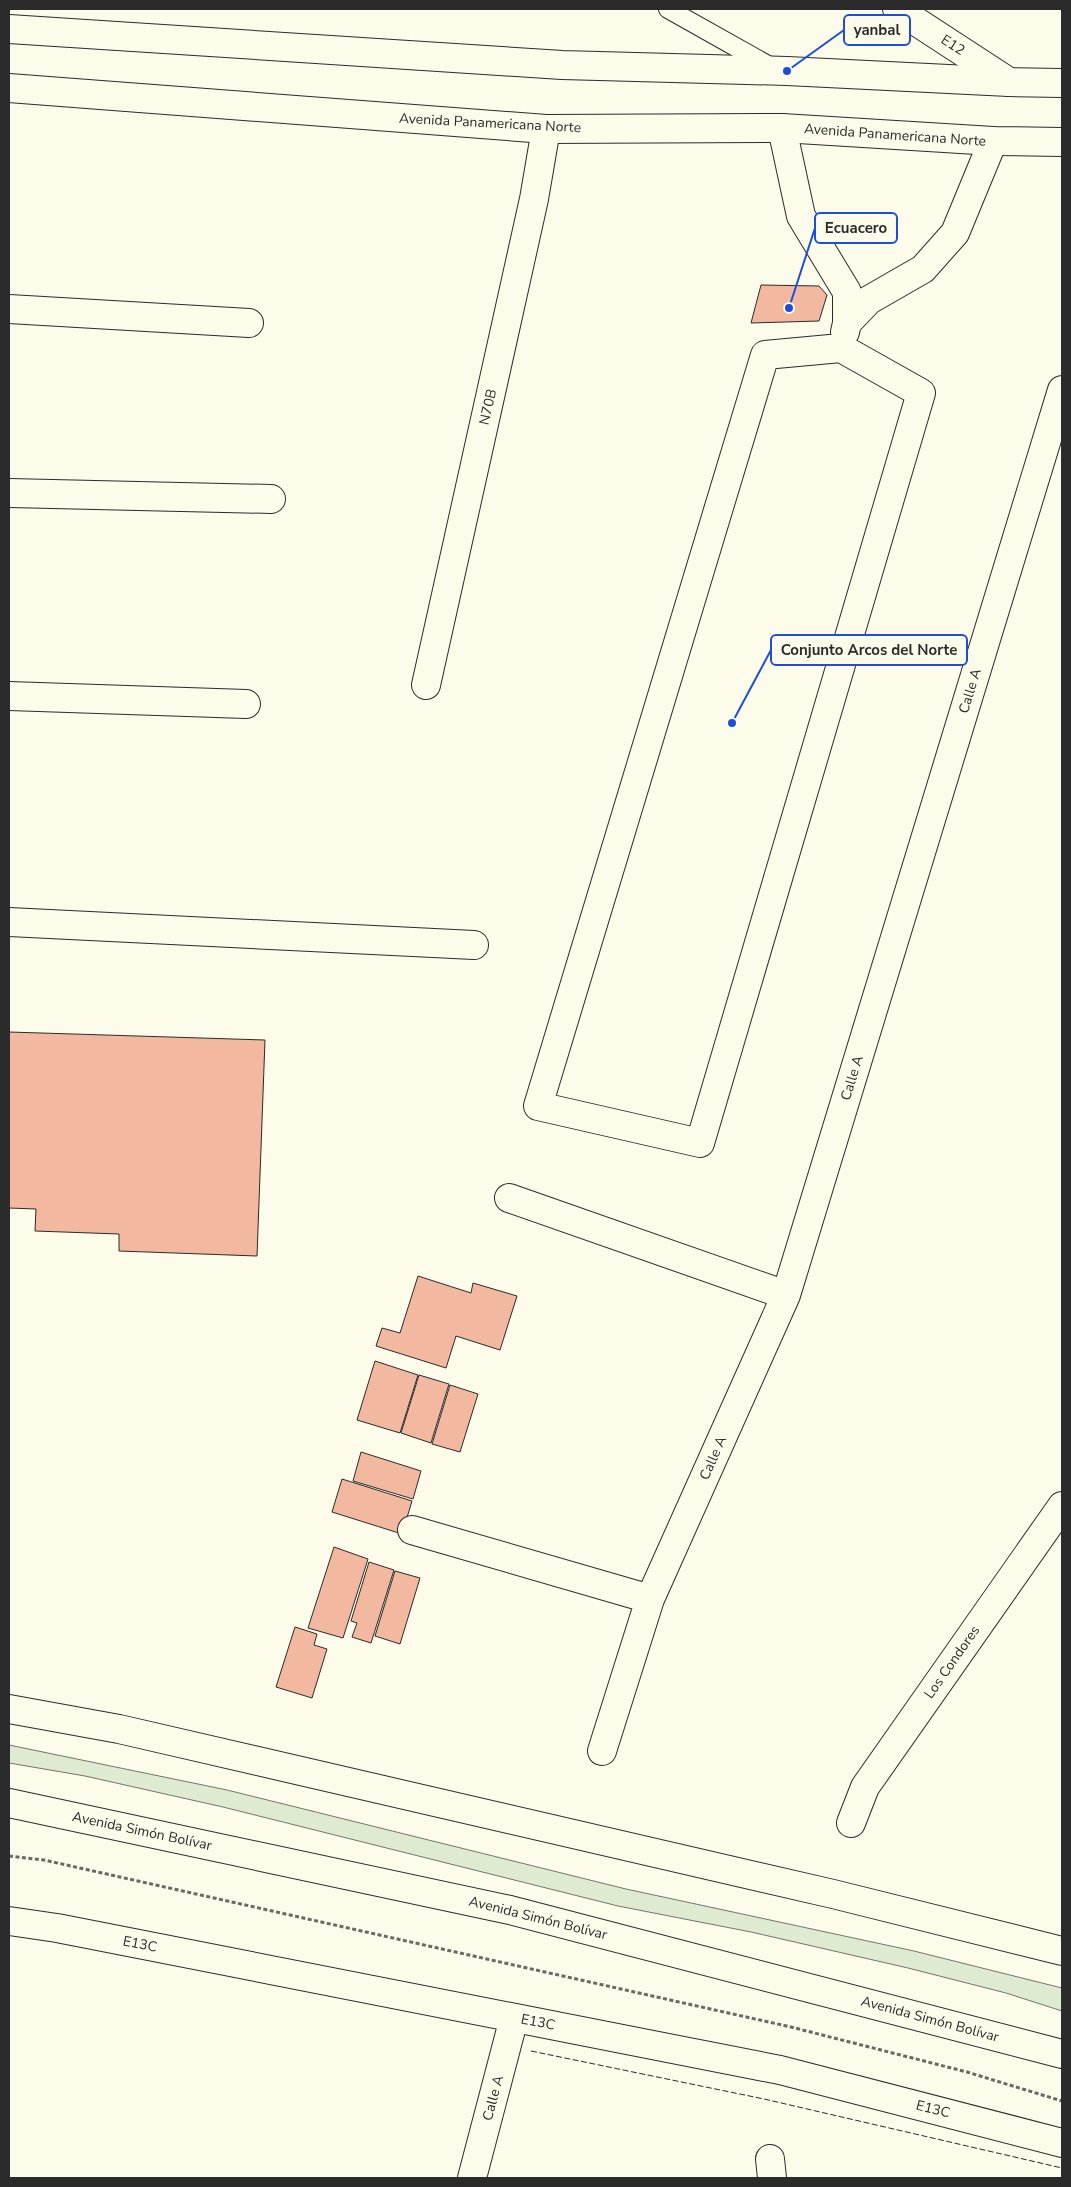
<svg xmlns="http://www.w3.org/2000/svg" width="1071" height="2187" font-family="'Nunito Sans',sans-serif">
  <style>
    .green { fill: #deebd1; stroke: #74746e }
    .building { fill: #f2b8a0; stroke: #2b2b2b }
    .lines { fill: none; stroke-linecap: round; stroke-linejoin: round }
    .service-casing { stroke: #2b2b2b; stroke-width: 20 }
    .minor-casing { stroke: #2b2b2b; stroke-width: 30 }
    .tertiary-casing { stroke: #2b2b2b; stroke-width: 30 }
    .primary-casing { stroke: #2b2b2b; stroke-width: 30 }
    .trunk-casing { stroke: #2b2b2b; stroke-width: 30 }
    .path { stroke: #6a6964; stroke-width: 3; stroke-dasharray: 4 2.5; stroke-linecap: butt }
    .service { stroke: #fdfbea; stroke-width: 18 }
    .minor { stroke: #fdfbea; stroke-width: 28 }
    .tertiary { stroke: #fdfbea; stroke-width: 28 }
    .primary { stroke: #fdfbea; stroke-width: 28 }
    .trunk { stroke: #fdfbea; stroke-width: 28 }
    .fence { stroke: #2b2b2b; stroke-width: 1; stroke-dasharray: 6 2.5; stroke-linecap: butt }
    .labels { text-anchor: middle; dominant-baseline: central; stroke-width: 4; stroke-linejoin: round; paint-order: stroke }
    .street-label { font-size: 14px; fill: #2b2b2b; stroke: #fdfbea }
    .leader { fill: none; stroke: #1d4ed8; stroke-width: 2 }
    .callout-dot { fill: #1d4ed8; stroke: #fdfbea; stroke-width: 2 }
    .callout { fill: #fdfbea; stroke: #1d4ed8; stroke-width: 2 }
    .callout-label { font-size: 15px; text-anchor: middle; font-weight: bold; fill: #2b2b2b }
  </style>
  <rect width="100%" height="100%" fill="#fdfbea"/>
  <path class="green" d="M9 1745 227 1790 626 1889 914 1951 1062 1988V2011L1006 1993 908 1968 751 1932 618 1906 223 1807 85 1776 9 1763Z"/>
  <path class="building" d="M761 285 819 286 827 295 819 321 751 323Z
    M9 1032 265 1040 257 1256 119 1251V1234L35 1231 36 1209 9 1208Z
    M418 1276 471 1293 473 1283 517 1296 500 1350 456 1336 446 1368 376 1346 382 1328 400 1333Z
    M375 1361 418 1375 400 1433 357 1420Z
    M419 1375 449 1384 431 1443 401 1433Z
    M450 1385 478 1394 460 1452 432 1444Z
    M361 1452 421 1471 413 1499 353 1481Z
    M342 1479 412 1501 402 1534 332 1512Z
    M334 1547 368 1559 343 1638 308 1628Z
    M369 1562 394 1570 371 1643 352 1637 357 1623 351 1621Z
    M395 1571 420 1578 400 1644 375 1636Z
    M295 1627 317 1634 314 1645 327 1649 312 1698 276 1687Z"/>
  <g class="lines">
    <defs>
      <path id="service" d="M668 9 773 68"/>
      <path id="minor" d="M897 9 1009 82
        M782 128 801 216 847 292V323L845 332
        M9 309 249 323
        M847 323 869 300 923 269 955 233 993 141
        M841 348 921 393 700 1143 538 1106 765 355Z
        M9 493 271 499
        M426 685 534 199 546 129
        M9 696 246 704
        M9 922 474 945
        M509 1198 786 1295
        M412 1530 650 1599
        M602 1751 650 1599 786 1295 1062 390
        M851 1823 865 1787 1062 1506
        M770 2159 772 2178
        M472 2178 514 2018"/>
      <path id="tertiary" d="M9 1921 57 1928 780 2070 1062 2143"/>
      <path id="primary" d="M9 29 562 65 787 71 1009 82 1062 83
        M9 88 546 129 782 128 993 141 1062 142"/>
      <path id="trunk" d="M9 1709 119 1729 833 1894 1062 1951
        M9 1803 510 1910 1062 2054"/>
    </defs>
    <use href="#service" class="service-casing"/>
    <use href="#minor" class="minor-casing"/>
    <use href="#tertiary" class="tertiary-casing"/>
    <use href="#primary" class="primary-casing"/>
    <use href="#trunk" class="trunk-casing"/>
    <path class="path" d="M9 1856 44 1860 791 2027 967 2072 1062 2101"/>
    <use href="#service" class="service"/>
    <use href="#minor" class="minor"/>
    <use href="#tertiary" class="tertiary"/>
    <use href="#primary" class="primary"/>
    <use href="#trunk" class="trunk"/>
    <path class="fence" d="M531 2051 764 2099 1062 2168"/>
  </g>
  <g class="labels">
    <g class="street-label">
      <text transform="translate(953 45) rotate(33)">E12</text>
      <text transform="translate(490 123) rotate(3)">Avenida Panamericana Norte</text>
      <text transform="translate(895 135) rotate(4)">Avenida Panamericana Norte</text>
      <text transform="translate(488 407) rotate(-77)">N70B</text>
      <text transform="translate(970 691) rotate(-73)">Calle A</text>
      <text transform="translate(852 1078) rotate(-73)">Calle A</text>
      <text transform="translate(713 1458) rotate(-66)">Calle A</text>
      <text transform="translate(952 1662) rotate(-55)">Los Condores</text>
      <text transform="translate(142 1831) rotate(12)">Avenida Simón Bolívar</text>
      <text transform="translate(538 1918) rotate(14)">Avenida Simón Bolívar</text>
      <text transform="translate(140 1944) rotate(11)">E13C</text>
      <text transform="translate(930 2019) rotate(15)">Avenida Simón Bolívar</text>
      <text transform="translate(538 2022) rotate(11)">E13C</text>
      <text transform="translate(493 2098) rotate(-75)">Calle A</text>
      <text transform="translate(933 2109) rotate(14)">E13C</text>
    </g>
  </g>
  <path class="leader" d="M787 71L844 30M789 308L815 228M732 723L771 650"/>
  <g class="callout-dot">
    <circle cx="787" cy="71" r="5"/>
    <circle cx="789" cy="308" r="5"/>
    <circle cx="732" cy="723" r="5"/>
  </g>
  <g class="callout">
    <rect x="844" y="15" width="66" height="30" rx="5"/>
    <rect x="815" y="213" width="82" height="30" rx="5"/>
    <rect x="771" y="635" width="196" height="30" rx="5"/>
  </g>
  <g class="callout-label">
    <text x="877" y="35">yanbal</text>
    <text x="856" y="233">Ecuacero</text>
    <text x="869" y="655">Conjunto Arcos del Norte</text>
  </g>
  <rect width="1071" height="2187" fill="none" stroke="#2b2b2b" stroke-width="20"/>
</svg>
